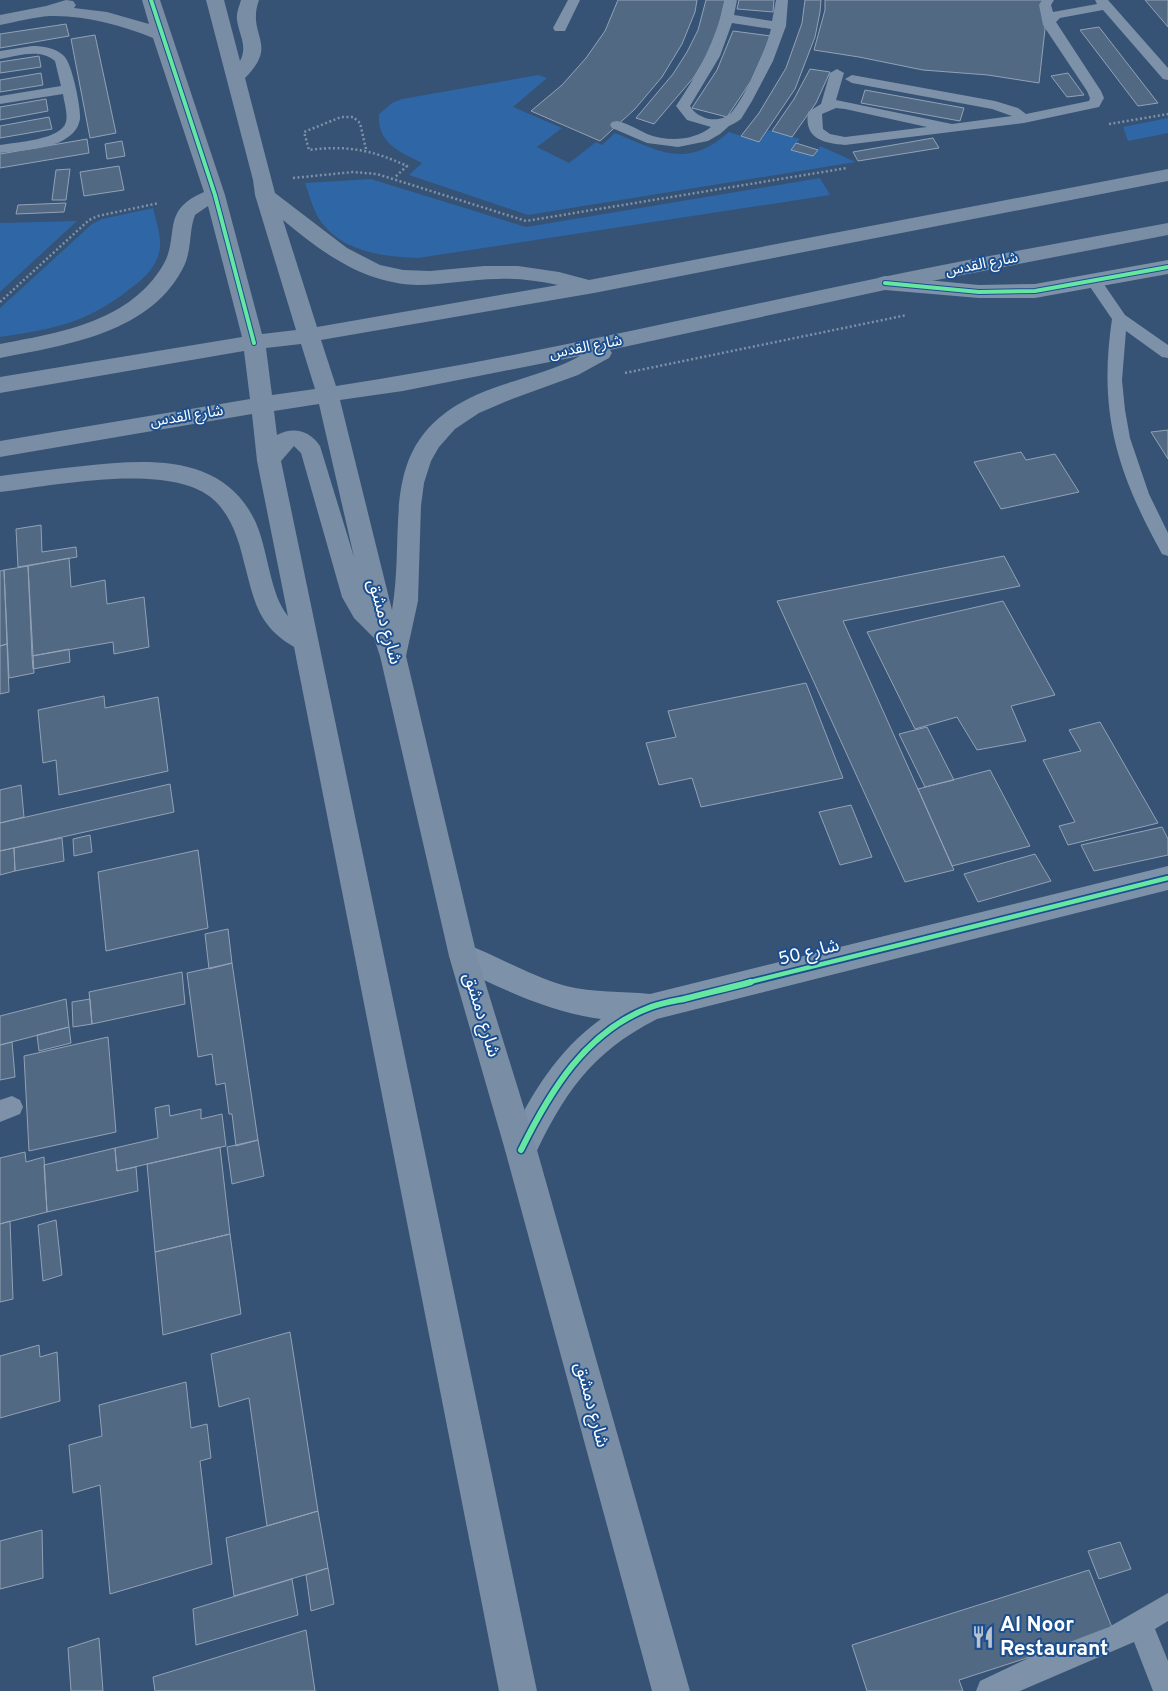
<svg xmlns="http://www.w3.org/2000/svg" width="1168" height="1691" font-family="Overpass,'Noto Sans Arabic',sans-serif">
  <style>
    .green { fill: #2f66a5 }
    .building { fill: #526984; stroke: #92a2b6 }
    .lines { fill: none; stroke-linecap: round; stroke-linejoin: round }
    .path { stroke: #7d92a8; stroke-width: 2.5; stroke-dasharray: 2 2.5; stroke-linecap: butt }
    .lane { fill: #7d92a8; fill-rule: evenodd }
    .street { fill: #7d92a8; fill-rule: evenodd }
    .secondary { fill: #798da4; fill-rule: evenodd }
    .cycleway-far2-casing { stroke: #1b4f8f; stroke-width: 6 }
    .cycleway-far1-casing { stroke: #1b4f8f; stroke-width: 8 }
    .cycleway-casing { stroke: #1b4f8f; stroke-width: 9 }
    .cycleway-far2 { stroke: #66e7a1; stroke-width: 4 }
    .cycleway-far1 { stroke: #66e7a1; stroke-width: 4.5 }
    .cycleway { stroke: #66e7a1; stroke-width: 6 }
    .labels { text-anchor: middle; dominant-baseline: central; stroke-width: 4; stroke-linejoin: round; paint-order: stroke }
    .far-street-label { font-size: 15px; fill: #fff; stroke: #1b4f8f }
    .street-label { font-size: 18px; fill: #fff; stroke: #1b4f8f }
    .near-poi-label { font-size: 21px; font-weight: bold; fill: #fff; stroke: #1b4f8f; text-anchor: start }
  </style>
  <rect width="100%" height="100%" fill="#365274"/>
  <path class="green" d="M538 75 547 78 513 107 562 128 537 147 569 163 596 142 602 145 615 133C661 152 687 169 729 132L759 142 768 130 800 139 792 150 813 156 820 146 856 162 528 215 409 175 422 163C399 152 377 143 379 114L392 103 402 99Z
    M1168 118V133L1128 141 1123 127Z
    M820 178 830 195 418 258C385 257 344 252 322 223 313 211 310 197 305 183L371 179 526 227Z
    M153 208C156 222 163 239 159 253 155 269 143 279 131 288 88 323 53 329 0 337V308L92 224 102 219Z
    M77 221 0 292V223Z"/>
  <path class="building" d="M618 0H697L695 12 682 44 662 77 635 109 600 141 531 111 562 85 586 58 605 31Z
    M706 0H725L718 30 708 54 694 77 654 124 636 118 673 74 687 52 698 30Z
    M739 0H774L773 12 737 9Z
    M805 0H821L820 12 815 37 795 89 759 142 741 136 759 113 786 68 802 23Z
    M825 0H1044L1045 29 1039 83 988 75 923 70 859 57 814 50 825 10Z
    M1145 0H1168V27Z
    M66 24 69 36 0 48V34Z
    M1099 27 1158 103 1138 106 1080 30Z
    M733 31 771 36 751 81 727 117 692 108 717 70Z
    M95 35 116 133 90 138 71 39Z
    M39 56 41 67 0 73V62Z
    M810 69 830 72 816 103 792 137 772 131 794 99Z
    M41 73 43 85 0 92V80Z
    M1068 73 1084 95 1067 97 1051 76Z
    M865 90 964 108 960 121 861 103Z
    M46 99 48 111 0 120V107Z
    M49 117 52 129 0 138V126Z
    M933 138 939 148 858 161 853 152Z
    M87 139 89 153 0 168V154Z
    M122 141 125 156 107 159 105 144Z
    M796 143 818 150 813 156 791 150Z
    M119 166 124 190 84 196 80 172Z
    M70 169 66 200H52L56 170Z
    M66 203 64 212 16 214 18 205Z
    M1168 430V459L1151 432Z
    M1021 452 1026 460 1055 454 1079 492 1001 509 974 462Z
    M41 525 42 552 76 547 77 557 18 567 16 529Z
    M1004 556 1020 586 843 621 954 870 905 882 777 601Z
    M69 558 71 587 105 580 107 604 144 597 149 647 114 654 113 642 32 656 28 566Z
    M28 566 34 673 9 678 4 570Z
    M4 570 7 644 0 646V571Z
    M1003 601 1055 695 1011 706 1026 741 977 750 957 717 915 729 867 632Z
    M7 644 9 692 0 694V646Z
    M69 649 70 662 33 669 32 656Z
    M806 683 843 778 701 807 692 778 659 785 646 743 676 737 668 711Z
    M104 696 105 708 158 697 168 771 59 795 56 760 43 763 38 710Z
    M1100 722 1158 823 1068 845 1059 826 1075 822 1043 760 1081 751 1069 730Z
    M927 727 954 780 925 787 899 734Z
    M990 770 1030 846 952 866 918 789Z
    M170 784 174 812 0 851V823Z
    M21 785 24 817 0 823V790Z
    M851 805 872 857 840 865 819 812Z
    M1162 827 1168 839V855L1094 871 1081 845Z
    M90 835 92 852 74 856 73 839Z
    M62 838 64 861 15 871 14 848Z
    M14 848 15 871 0 875V851Z
    M198 850 208 928 106 951 98 872Z
    M1035 854 1051 881 978 902 964 874Z
    M228 929 232 963 209 969 205 934Z
    M232 963 258 1140 236 1146 232 1114H229L225 1083 216 1085 212 1054 198 1057 187 973Z
    M182 972 185 1004 92 1024 89 992Z
    M66 999 69 1027 0 1045V1016Z
    M90 999 92 1024 73 1027 72 1002Z
    M69 1027 71 1043 39 1051 37 1035Z
    M108 1037 116 1132 29 1151 24 1056Z
    M12 1042 15 1077 0 1080V1045Z
    M169 1105 170 1116 201 1109V1119L222 1114 226 1146 117 1171 115 1148 158 1138 155 1108Z
    M258 1140 264 1176 232 1184 227 1147Z
    M220 1147 230 1234 155 1252 147 1164Z
    M115 1148 117 1171 136 1167 138 1191 47 1212 44 1165Z
    M25 1152 26 1162 44 1157 47 1212 0 1224V1158Z
    M56 1220 62 1275 43 1281 38 1225Z
    M10 1221 13 1299 0 1302V1224Z
    M230 1234 241 1314 163 1335 155 1252Z
    M290 1332 318 1511 267 1526 249 1398 219 1407 211 1354Z
    M39 1345 40 1357 57 1352 60 1401 0 1418V1356Z
    M186 1382 191 1428 207 1424 211 1458 200 1461 212 1564 110 1594 100 1485 73 1493 69 1445 102 1436 99 1405Z
    M318 1511 328 1568 234 1596 226 1538Z
    M42 1530 43 1578 0 1589V1541Z
    M1120 1542 1131 1569 1099 1579 1088 1551Z
    M328 1568 334 1604 311 1611 306 1575Z
    M1089 1570 1113 1630 959 1680 963 1691H867L852 1645Z
    M292 1579 298 1615 196 1645 193 1609Z
    M306 1630 315 1691H155L153 1677Z
    M99 1638 103 1691H71L68 1648Z"/>
  <g class="lines">
    <path class="path" d="M1109 124 1168 114
      M366 149 360 123 353 117H341L304 132 309 150C348 145 372 150 407 166L394 178
      M293 178 353 172 377 174 526 221 847 168
      M0 302 89 220 98 216 159 203
      M625 373 907 315"/>
    <path class="lane" d="M568 0H580L565 31H555L553 28Z
      M725 0H737L734 15 772 21 776 0H788L786 26 773 61 752 101 741 119 735 123 729 126 720 134 708 141 678 147 647 143 612 128 610 125 612 122 617 121C627 123 637 129 647 134 668 142 693 141 711 127L687 120 676 106C699 72 716 40 725 0ZM732 23 771 29C765 52 746 96 731 113 725 119 716 120 709 119 701 117 694 113 690 106L720 56Z
      M1042 0H1054L1051 5 1053 12 1097 4 1095 0H1108L1168 68V80L1163 79 1103 10 1060 18 1056 22 1101 91 1104 98 1099 107 1024 123 845 145C823 143 804 139 808 112L821 104 830 73 837 69 844 73 836 100 952 124 1012 116 992 109 852 83 845 79 852 75 995 101 1018 108 1026 114 1089 101 1090 98 1087 91 1043 25 1039 5ZM836 108 845 109 927 127 845 137 830 134 823 129 822 114Z
      M32 46C43 46 56 48 64 56 72 63 81 108 80 119 79 124 77 129 73 133 56 150 23 150 0 153V145C16 142 61 140 66 122 68 113 64 102 63 94L0 104V96L61 86 55 61C39 48 18 56 0 59V51Z
      M1094 276 1099 277 1125 315 1168 345V358L1162 357 1126 331 1122 380 1125 410 1130 438 1149 494 1168 533V556L1162 554C1117 472 1098 413 1112 319L1086 281 1089 277Z
      M12 1096 20 1100 23 1107 20 1114 0 1122V1100Z
      M1168 1593V1621L1155 1629 1168 1661V1691H1153L1134 1642 1020 1691H976L980 1681 1033 1656 1109 1627Z"/>
    <path class="street" d="M1168 260V274L1035 298H979L885 290 878 288 875 283 878 278 885 276 979 285 1035 284Z
      M1168 866V890L657 1019C590 1053 563 1095 532 1161L521 1165 510 1161 505 1150C527 1100 556 1051 601 1019 548 1012 500 988 453 965L449 956 453 947 463 943C498 956 530 976 566 986 594 993 622 991 650 994Z"/>
    <path class="secondary" d="M66 0 73 1 76 5 74 8 107 12 149 24 142 0H160L225 195 262 334 296 330 255 195 253 180 206 0H224L240 61C248 46 239 35 237 20 236 13 239 7 241 0H259C246 36 280 43 245 78L275 193 347 248 380 265 403 270 430 271 484 266H518L559 272 589 280 1168 169V181L594 293 321 340 336 386C520 358 701 315 883 277 978 257 1073 241 1168 223V235L885 290 610 350 612 353 609 358 578 375 512 399 479 413 455 429 439 447 431 461 424 483 421 506 418 601 406 656 477 956 537 1150 690 1691H652L505 1150 449 956 380 656 374 638 354 618 342 597 301 453 294 446 281 461 537 1691H499L294 647C260 627 255 605 246 570 240 546 235 523 218 504 179 459 54 486 0 492V476C28 472 55 469 83 466 148 459 224 453 256 523 268 550 270 595 288 616L257 461 252 414 0 457V441L250 399 244 351 0 393V377L242 337 208 206 195 215C189 231 192 246 185 264 153 333 66 345 0 358V344C57 333 125 323 160 270 183 237 157 212 204 192L153 38C122 25 84 15 50 16 34 17 16 22 0 25V15L46 6ZM283 220C322 253 365 284 418 285 445 285 471 279 498 279 518 278 538 281 558 285L317 327ZM301 344 315 389 272 395 266 348ZM580 356C547 374 510 380 476 395 374 442 407 523 392 610L340 400 403 391ZM319 404 354 557 320 446C310 431 294 426 277 435L274 411Z"/>
    <defs>
      <path id="cycleway-far2" d="M151 0 215 195 254 343
        M885 283 979 292 1035 291 1168 267"/>
      <path id="cycleway-far1" d="M746 983 1168 878"/>
      <path id="cycleway" d="M521 1150C550 1091 586 1031 651 1007 662 1003 674 1001 684 999 707 993 729 988 751 982"/>
    </defs>
    <use href="#cycleway-far2" class="cycleway-far2-casing"/>
    <use href="#cycleway-far1" class="cycleway-far1-casing"/>
    <use href="#cycleway" class="cycleway-casing"/>
    <use href="#cycleway-far2" class="cycleway-far2"/>
    <use href="#cycleway-far1" class="cycleway-far1"/>
    <use href="#cycleway" class="cycleway"/>
  </g>
  <defs>
    <symbol id="restaurant-bare" viewBox="-9 -9 18 18"><path d="M-5-6h1v4h1v-4h1v4h1v-4h1v5L-1.5 .5V6h-2V.5L-5-1ZM5-6V6H3V1.5H1.5Q1.5-4 5-6Z" fill="#b9c2ce" stroke="#1b4f8f" stroke-width="2.5" paint-order="stroke"/></symbol>
  </defs>
  <g fill-rule="evenodd">
    <use href="#restaurant-bare" x="967" y="1621" width="32" height="32"/>
  </g>
  <g class="labels">
    <g class="far-street-label">
      <text transform="translate(982 265) rotate(-11)">شارع القدس</text>
      <text transform="translate(586 348) rotate(-11)">شارع القدس</text>
      <text transform="translate(187 417) rotate(-9)">شارع القدس</text>
    </g>
    <g class="street-label">
      <text transform="translate(384 622) rotate(75)">شارع دمشق</text>
      <text transform="translate(809 953) rotate(-14)">شارع 50</text>
      <text transform="translate(481 1015) rotate(73)">شارع دمشق</text>
      <text transform="translate(591 1405) rotate(75)">شارع دمشق</text>
    </g>
    <g class="near-poi-label">
      <text x="1000" y="1625">Al Noor<tspan x="1000" dy="24">Restaurant</tspan></text>
    </g>
  </g>
</svg>
